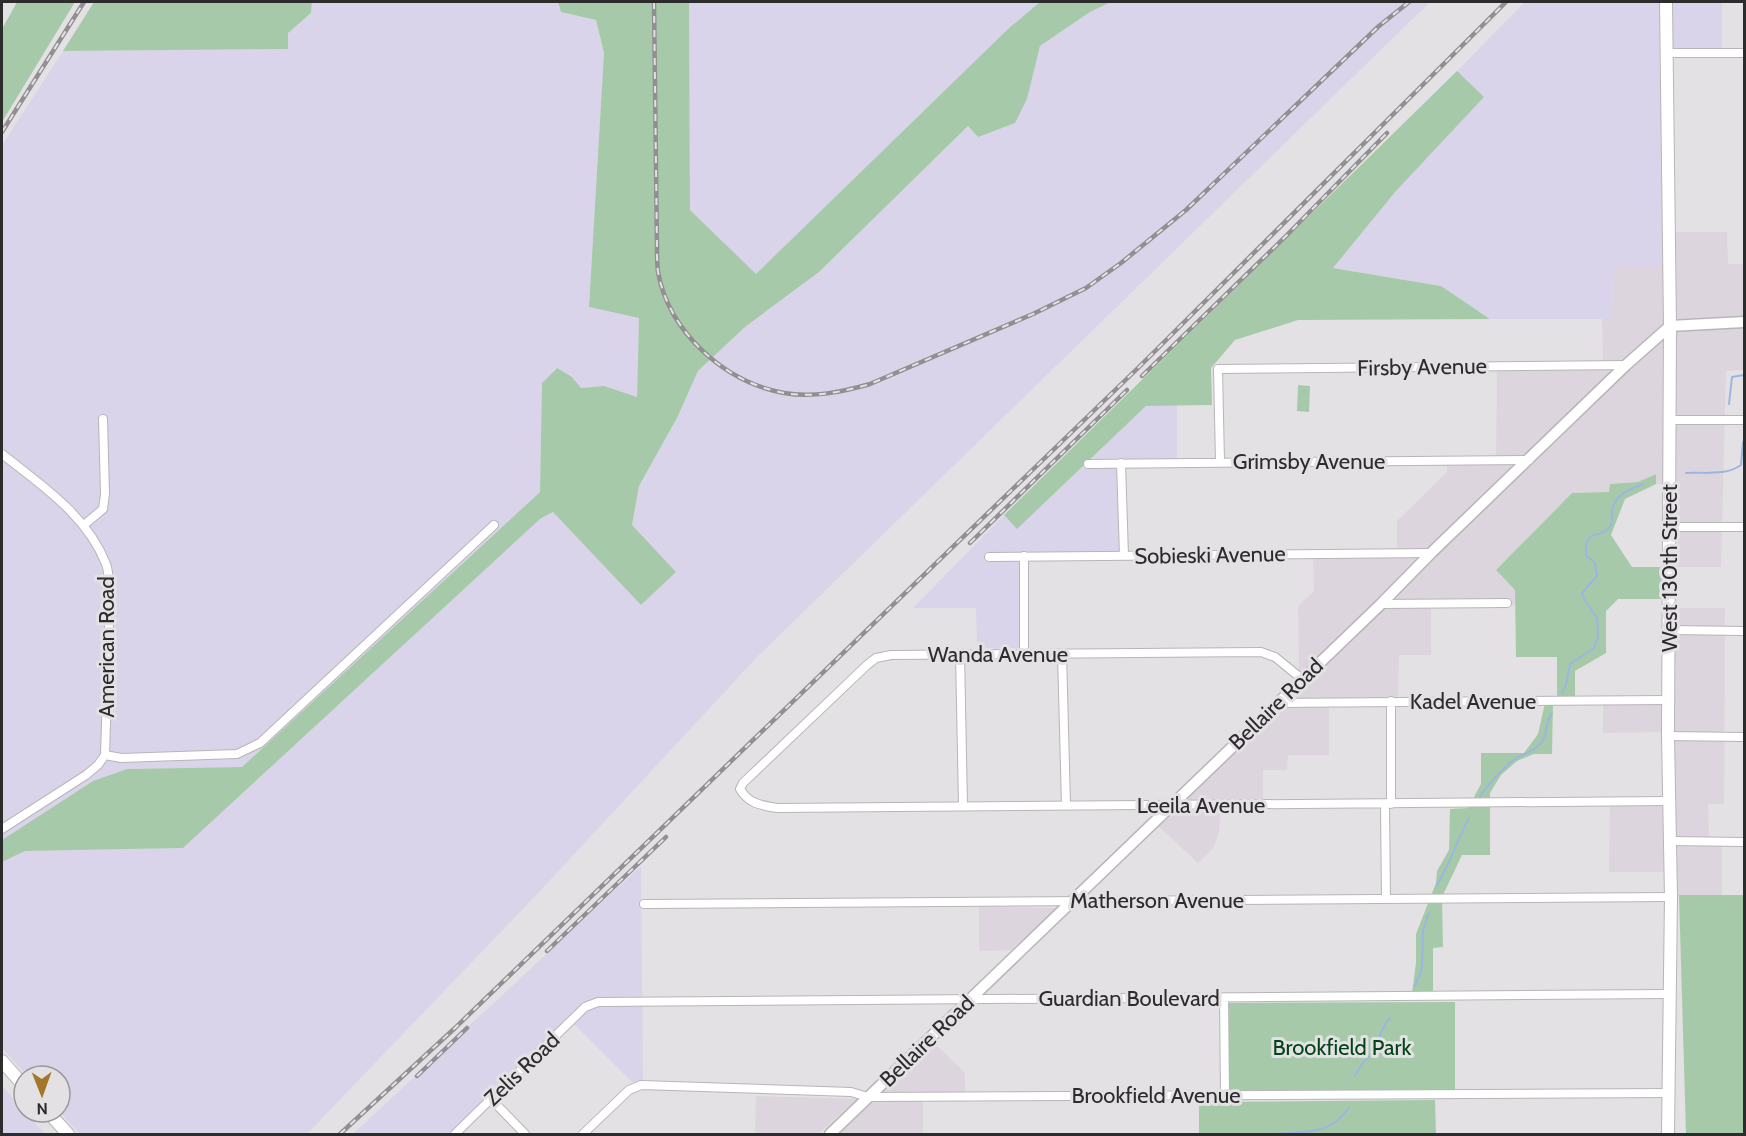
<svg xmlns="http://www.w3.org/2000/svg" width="1746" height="1136" font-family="Cabin,sans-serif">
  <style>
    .built { fill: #ddd5dd }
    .industrial { fill: #dad4ea }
    .green { fill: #a6caa9 }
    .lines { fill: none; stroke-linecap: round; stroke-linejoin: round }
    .stream { stroke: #9bb6e0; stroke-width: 2 }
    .minor-casing { stroke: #b8b5b8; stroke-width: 10 }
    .tertiary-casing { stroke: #b8b5b8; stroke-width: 13 }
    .secondary-casing { stroke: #b8b5b8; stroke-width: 14 }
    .minor { stroke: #fff; stroke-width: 8 }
    .tertiary { stroke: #fff; stroke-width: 10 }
    .secondary { stroke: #fff; stroke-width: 12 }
    .rail-casing { stroke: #918f91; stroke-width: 4.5 }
    .rail { stroke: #e3e1e3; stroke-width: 2; stroke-dasharray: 7; stroke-linecap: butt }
    .labels { text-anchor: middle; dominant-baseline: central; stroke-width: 6; stroke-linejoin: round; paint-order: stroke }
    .street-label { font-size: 22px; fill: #2d2c2d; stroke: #e3e1e3 }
    .park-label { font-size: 22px; fill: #024415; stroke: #e3e1e3 }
  </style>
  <rect width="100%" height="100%" fill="#e3e1e3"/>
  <path class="built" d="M1664 232H1727L1728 264H1744V370L1726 371 1721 567H1662V484H1656L1655 474 1638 482 1610 484 1609 492 1572 493 1496 570 1515 590V606L1431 607V655H1399L1398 703H1329V755H1288L1287 770H1263V806H1221L1219 833 1213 848 1198 863 1151 819 1302 675 1299 672 1298 606 1314 591 1313 553 1397 551V521L1447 472V458H1496L1497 365 1603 363 1602 319H1612L1613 267Z
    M1671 608H1725L1724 804H1708L1709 838H1722V895L1673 896 1672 872H1609L1610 801 1666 799 1665 732 1603 733V703L1671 702Z
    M979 907 1056 908 1011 950 979 951Z
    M933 1042 965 1073V1093L923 1094V1134H836Z
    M756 1096 857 1099 818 1134H755Z"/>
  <path class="industrial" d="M312 2H558L561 12 596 20 604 54 589 307 639 318 637 397 604 386 581 388 572 377 556 368 542 383 540 492 242 767 127 769 93 781 2 840V145L63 51 288 49V33L311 13Z
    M689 2H1040L1009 28 756 275 690 210Z
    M1111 2H1430L757 657 541 890 307 1134H80L60 1112V1076H27L2 1048V862L25 851 183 848 540 519 554 512 641 605 675 572 632 525 639 486 677 418 698 371 745 327 819 272 968 126 1027 99 1040 46 1090 12Z
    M1525 2H1733H1722V50H1662L1665 266 1613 267 1612 319H1490L1441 286 1333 268 1396 191 1483 97 1457 71Z
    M1177 405V466H1119L1122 558 1027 559V648L977 649 976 608H913L1004 515 1018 528 1146 406Z
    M641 866 643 1081 632 1082 573 1023 460 1134H353Z
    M2 1085 24 1112 45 1134H2Z"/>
  <path class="green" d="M17 2H75L2 122V29Z
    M94 2H312L311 13 288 33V49L63 51Z
    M558 2H689L690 210 756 274 1009 28 1040 2H1111L1090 12 1040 46 1027 99 1015 123 978 137 968 126 819 272 745 327 698 371 677 418 639 486 632 525 676 572 641 605 553 512 540 519 183 848 25 851 2 862V840L93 781 127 769 242 767 540 492 542 383 557 368 572 377 581 388 604 386 637 397 639 318 589 307 604 53 596 20 561 12Z
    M1457 71 1484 97 1396 191 1333 268 1441 286 1490 319 1298 320 1235 340 1211 368 1212 405 1146 406 1017 529 1004 515Z
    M1298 385 1310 386 1309 412 1297 411Z
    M1656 474V484L1625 499 1611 535 1632 567H1662V599H1618L1606 611V653L1575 671V699H1557V657H1516L1515 590 1496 570 1572 493 1609 492 1610 484 1638 482Z
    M1545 703H1553L1552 754H1534L1517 761 1501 775 1490 793V855H1462L1442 897 1443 947 1433 948V993H1412L1416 963V934L1436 883 1437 871 1449 850 1450 809 1468 808 1481 784V753H1524L1538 734Z
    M1679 895H1744V1134H1686Z
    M1455 1002V1090L1229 1092 1228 1003Z
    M1435 1100 1436 1134H1199V1102Z"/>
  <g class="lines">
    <path class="stream" d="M1729 404 1732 377 1744 375
      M1686 473C1704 472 1726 476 1741 465L1743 442
      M1562 692 1566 685 1570 664 1594 648 1598 637 1597 618 1585 601 1582 593 1597 576 1595 563 1586 555C1584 525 1603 541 1611 525 1613 521 1611 515 1612 511 1615 494 1629 490 1643 484
      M1480 796C1490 783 1500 771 1512 761 1522 753 1536 752 1543 740 1548 731 1545 723 1552 713
      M1437 885C1450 864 1457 840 1469 818
      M1415 986 1422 969 1423 931 1429 913
      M1355 1076C1359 1066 1366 1061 1372 1052 1380 1041 1380 1028 1390 1018
      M1273 1134C1306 1131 1329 1136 1349 1108"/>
    <defs>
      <path id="minor" d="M1666 53H1744
        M1669 420H1744
        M2 454C41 485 87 515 106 564 109 572 109 583 110 592L105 755 98 765 86 775 2 829
        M1220 462 1218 369 1626 365
        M1121 463 1124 556
        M1088 464 1529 460
        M84 525 103 509 105 494 103 419
        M1670 527H1744
        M989 557 1431 553
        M1381 604 1507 603
        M1670 630 1744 631
        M960 653 963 806
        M1062 653 1066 805
        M1024 654V556
        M1302 679 1275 657 1261 652 891 655 876 658 867 665 743 783 740 789C749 804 760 805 777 808L1669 801
        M1391 701V804
        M1277 703 1668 700
        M1668 736 1744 737
        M105 755 121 758 237 754 260 743 494 525
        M1385 805 1386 899
        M1670 841 1744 842
        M644 904 1671 897
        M1224 998 1225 1094
        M491 1099 525 1134
        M455 1134 585 1007 598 1002 1669 994
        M583 1134 629 1090 641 1085 851 1092 868 1097 1669 1093"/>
      <path id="tertiary" d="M830 1134 1381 604 1431 553 1626 365 1670 326 1744 322"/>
      <path id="secondary" d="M1666 2 1670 326 1668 736 1671 897 1668 1134
        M2 1061 24 1086
        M48 1112 68 1134"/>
    </defs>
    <use href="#minor" class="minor-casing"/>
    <use href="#tertiary" class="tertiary-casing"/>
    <use href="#secondary" class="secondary-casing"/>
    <use href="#minor" class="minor"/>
    <use href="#tertiary" class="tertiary"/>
    <use href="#secondary" class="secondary"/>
    <defs>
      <path id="rail" d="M654 2 657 249C657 256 657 264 658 272 669 332 724 382 784 393 813 398 842 392 870 384L1033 314 1086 288 1121 263 1186 210 1379 26 1409 2
        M2 132 84 2
        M1142 376 1287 235 1387 133
        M970 543 1127 390
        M547 951 666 837
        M417 1076 467 1028
        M340 1134 455 1028 1139 367 1506 2"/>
    </defs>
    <use href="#rail" class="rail-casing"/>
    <use href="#rail" class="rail"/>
  </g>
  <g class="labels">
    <g class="street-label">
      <text transform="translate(1422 367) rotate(-1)">Firsby Avenue</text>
      <text x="1309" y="461">Grimsby Avenue</text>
      <text transform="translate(1210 555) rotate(-1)">Sobieski Avenue</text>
      <text transform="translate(1669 568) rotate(-90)">West 130th Street</text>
      <text transform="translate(106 647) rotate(-90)">American Road</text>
      <text x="998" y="654">Wanda Avenue</text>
      <text x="1473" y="701">Kadel Avenue</text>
      <text transform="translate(1276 704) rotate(-44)">Bellaire Road</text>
      <text x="1201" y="805">Leeila Avenue</text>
      <text x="1157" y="900">Matherson Avenue</text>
      <text x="1129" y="998">Guardian Boulevard</text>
      <text transform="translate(927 1041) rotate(-44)">Bellaire Road</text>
      <text transform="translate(522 1069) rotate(-44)">Zelis Road</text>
      <text x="1156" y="1095">Brookfield Avenue</text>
    </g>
    <g class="park-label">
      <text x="1342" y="1047">Brookfield Park</text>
    </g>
  </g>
  <rect width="1746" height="1136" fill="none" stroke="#2d2c2d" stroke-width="6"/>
  <g transform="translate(42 1094) rotate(179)"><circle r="28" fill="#e3e1e3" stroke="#9a999a" stroke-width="1.5"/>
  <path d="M0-4.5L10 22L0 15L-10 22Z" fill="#a47629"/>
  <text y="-9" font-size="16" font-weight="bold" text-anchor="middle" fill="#2d2c2d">N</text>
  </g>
</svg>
